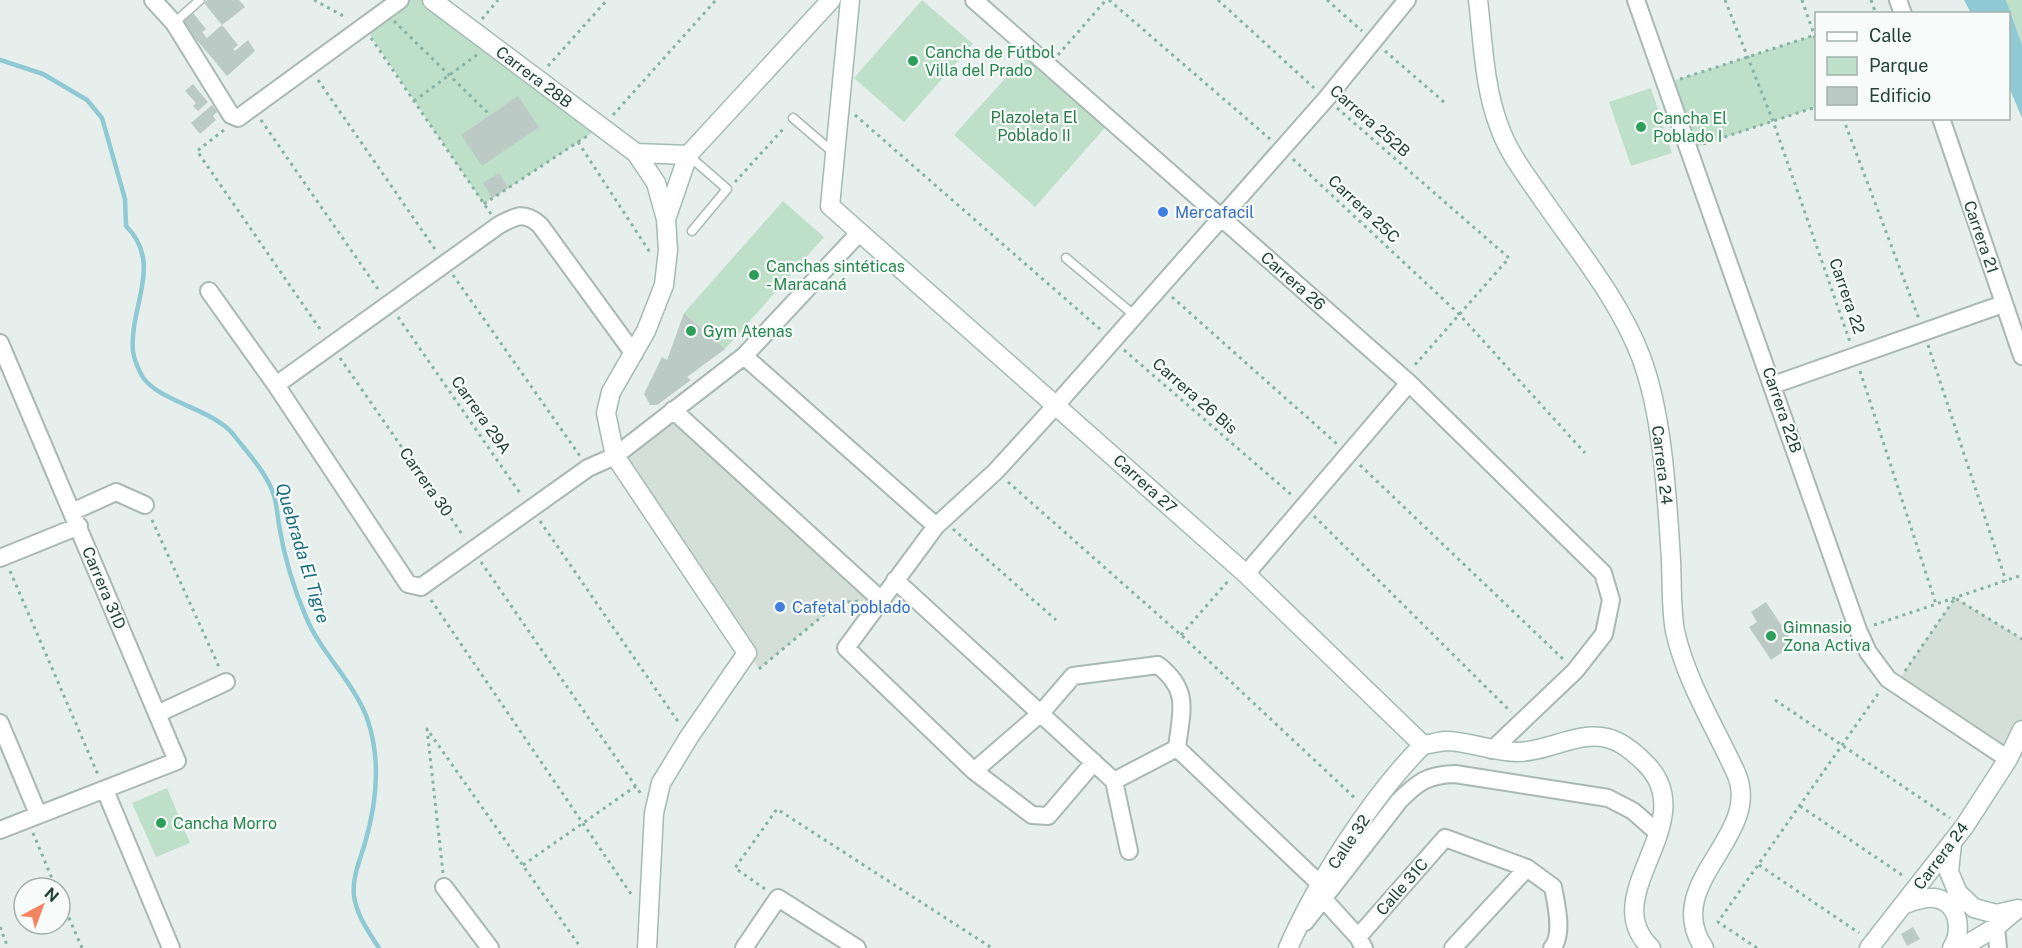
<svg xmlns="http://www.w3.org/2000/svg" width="2022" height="948" font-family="'Public Sans',sans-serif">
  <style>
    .built { fill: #d4dfda }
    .green { fill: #bfe0c8 }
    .water { fill: #8ec9d4 }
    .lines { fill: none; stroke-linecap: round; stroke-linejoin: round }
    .stream { stroke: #8ec9d4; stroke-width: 4.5 }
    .building { fill: #bbcac4 }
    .lane-casing { stroke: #a8b8b2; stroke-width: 11 }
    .street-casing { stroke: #a8b8b2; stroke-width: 20 }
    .secondary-casing { stroke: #a4bbb3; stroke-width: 21 }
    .path { stroke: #86b3a5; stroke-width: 3; stroke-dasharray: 3 4.5; stroke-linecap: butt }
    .lane { stroke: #fff; stroke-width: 8 }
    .street { stroke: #fff; stroke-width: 16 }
    .secondary { stroke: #fff; stroke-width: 18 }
    .leisure-dot { fill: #2e9e5b; stroke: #f7fbf9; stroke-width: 2 }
    .shop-dot { fill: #3f7fe0; stroke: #f7fbf9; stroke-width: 2 }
    .labels { text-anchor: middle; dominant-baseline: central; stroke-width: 4.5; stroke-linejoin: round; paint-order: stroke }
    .leisure-label { font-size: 16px; fill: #27864d; stroke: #f7fbf9; text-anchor: start }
    .street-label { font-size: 16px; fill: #24423a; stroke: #f7fbf9 }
    .park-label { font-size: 16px; fill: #2d7a4b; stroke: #f7fbf9 }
    .shop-label { font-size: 16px; fill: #366cbe; stroke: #f7fbf9; text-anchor: start }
    .water-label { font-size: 18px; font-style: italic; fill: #1c6f80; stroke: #f7fbf9 }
  </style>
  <rect width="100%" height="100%" fill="#e6efeb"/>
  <path class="built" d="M673 410 880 599 838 603 759 669 615 456Z
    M1955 598 2022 639V730L2008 759 1895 685Z"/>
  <path class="green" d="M400 0H432L601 127 484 204 364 26Z
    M922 0 973 44 904 122 854 78Z
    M2006 0H2022V45Z
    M1815 35 1816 107 1690 149 1664 84Z
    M1031 50 1110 122 1035 207 954 135Z
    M1651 88 1672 153 1631 166 1609 102Z
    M783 201 824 237 725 349 684 313Z
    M167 788 190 843 156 857 132 803Z"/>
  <path class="water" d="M1964 0H2006L2022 45V118L2009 87 2008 14 1971 13Z"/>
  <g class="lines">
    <path class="stream" d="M0 60 43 74 87 100 102 118 125 199 126 226C164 264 129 306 133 351 134 358 137 366 140 372 151 400 212 408 233 434 246 451 264 470 272 490 277 502 277 513 279 525 284 556 294 589 306 617 321 653 353 681 367 718 381 758 377 802 365 843 360 860 352 877 354 896 357 916 368 931 379 948"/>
  </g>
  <path class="building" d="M208 0H239L245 7 222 25 204 3Z
    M193 13 206 29 202 32 207 38 222 25 238 45 233 49 235 51 248 40 255 51 227 76 180 20Z
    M193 84 208 102 198 111 193 106 196 103 185 91Z
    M518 96 539 127 482 166 461 135Z
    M212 105 217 112 213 116 216 120 200 134 191 123Z
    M499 173 508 188 492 198 483 183Z
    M684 313 725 349 687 377 691 380 657 405H650L644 394 662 357 667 360Z
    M1766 602 1794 644 1771 660 1749 627 1757 622 1751 612Z
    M1913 927 1920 939 1907 946 1901 934Z"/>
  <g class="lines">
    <defs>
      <path id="lane" d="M174 23 200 0
        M793 118 835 154
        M688 155 727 189 692 231
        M1066 258 1134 315"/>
      <path id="street" d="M153 0 174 23 231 115 238 118 400 0
        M974 0 1409 383 1603 573 1611 600 1604 634 1575 671 1492 750
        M1636 0 1858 630 1868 652 1888 679 2008 759
        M1898 0 1903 14
        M1941 118 2022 356
        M209 291 276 385 408 584 421 587 588 468 615 456 744 356 860 232
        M0 343 177 761 0 830
        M744 356 936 526
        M276 385 499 225C516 216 524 211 540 225L634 354
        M1773 385 2003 304
        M673 410 880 599
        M74 511 116 492 145 505
        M0 558 79 526
        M1246 574 1409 383
        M895 580 1114 781 1129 851
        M157 714 226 682
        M0 723 38 814
        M1177 748 1321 885
        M1094 762 1048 816 1032 815 974 771 846 648 936 526 996 471 1057 404 1326 99 1407 0
        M974 771 1041 713 1073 676 1158 665C1191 691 1181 711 1177 748
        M1114 781 1177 748
        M105 790 171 948
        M444 887 490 948
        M1318 893 1358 937 1364 948
        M1305 922 1399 801C1418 782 1427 775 1455 774L1608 798 1633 811 1658 833
        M1996 927 1998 948
        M1358 937 1445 838 1527 868 1553 887C1556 903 1564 935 1552 948
        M744 948 778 898 857 948
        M1453 948 1527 868"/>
      <path id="secondary" d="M432 0 636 153 656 183 666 219
        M850 0 830 206 1246 574 1423 745
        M1478 0C1483 41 1484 87 1499 126 1508 152 1525 174 1541 197 1576 248 1619 299 1641 357 1663 415 1667 498 1671 560 1672 583 1671 609 1675 631 1686 681 1715 727 1736 773 1764 836 1660 883 1704 948
        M636 153 688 155
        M1423 745C1430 744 1438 742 1445 741 1469 741 1493 752 1517 752 1548 752 1577 731 1607 738 1621 741 1635 753 1645 763 1705 822 1594 895 1651 948
        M1952 843 1949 872 1958 893 1974 908 1996 914 2018 909
        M1905 904C1914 901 1924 897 1934 898 1959 901 1963 930 1952 948
        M647 948 654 813 661 783 689 737 747 653 615 456 606 413 611 392 646 331 664 285 668 250 666 219 688 155 831 0
        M1288 948C1317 882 1372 796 1423 745
        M1869 948 1964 827 2008 759 2022 730
        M1961 948 1996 927 2016 910"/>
    </defs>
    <use href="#lane" class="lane-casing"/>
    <use href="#street" class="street-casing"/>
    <use href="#secondary" class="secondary-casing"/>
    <path class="path" d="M314 0 347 18
      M1109 0 1270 139
      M1218 0 1314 88
      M1327 0 1362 31
      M1725 0 1773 121 1850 342
      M1802 0 1816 40
      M1871 0 1876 14
      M482 19 498 0
      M394 21 490 115
      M371 38 491 214
      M1385 51 1444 102
      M1058 55 1106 0
      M548 66 607 0
      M1680 79 1815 35
      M318 80 437 252
      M414 101 478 54
      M1337 108 1509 258 1414 366
      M613 115 716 0
      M855 115 1101 330
      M1843 118 1919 319
      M261 120 380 292
      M224 130 197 151 322 332
      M578 142 651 254
      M1703 144 1816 107
      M1293 159 1458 313 1585 453
      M735 182 785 127
      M484 204 587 136
      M453 275 580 456
      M1172 297 1337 444
      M398 317 522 496
      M1928 345 2006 581
      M1124 350 1294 497
      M340 358 464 537
      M1860 371 1936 604
      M1360 465 1563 659
      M1008 482 1181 635 1356 799
      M1314 516 1511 712
      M152 520 220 669
      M540 521 679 723
      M953 529 1056 620
      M481 562 641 794
      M10 571 99 777
      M431 600 633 897
      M1874 625 2022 575
      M1181 635 1229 580
      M759 669 838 603 859 601
      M1905 671 1955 598 2022 639
      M1775 700 1950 818
      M1800 806 1905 877
      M33 833 56 888
      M523 865 636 786
      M1759 865 1859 933
      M443 873 427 729 581 948
      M765 889 735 868 777 809 992 948
      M60 897 82 948
      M0 927 8 948
      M1757 948 1718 922 1880 691"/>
    <use href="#lane" class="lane"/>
    <use href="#street" class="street"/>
    <use href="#secondary" class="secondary"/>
  </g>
  <g class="leisure-dot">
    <circle cx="913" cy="61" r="6"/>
    <circle cx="1641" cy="127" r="6"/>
    <circle cx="754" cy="275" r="6"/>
    <circle cx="691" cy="331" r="6"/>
    <circle cx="1771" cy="636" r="6"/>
    <circle cx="161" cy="823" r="6"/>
  </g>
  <g class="shop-dot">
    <circle cx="1163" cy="212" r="6"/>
    <circle cx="780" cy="607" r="6"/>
  </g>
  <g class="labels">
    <g class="leisure-label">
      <text x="925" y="52">Cancha de Fútbol<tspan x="925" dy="18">Villa del Prado</tspan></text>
      <text x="1653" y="118">Cancha El<tspan x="1653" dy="18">Poblado I</tspan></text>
      <text x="766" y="266">Canchas sintéticas<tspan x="766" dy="18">- Maracaná</tspan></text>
      <text x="703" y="331">Gym Atenas</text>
      <text x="1783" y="627">Gimnasio<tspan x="1783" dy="18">Zona Activa</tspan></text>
      <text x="173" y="823">Cancha Morro</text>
    </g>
    <g class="street-label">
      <text transform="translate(534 77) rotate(37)">Carrera 28B</text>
      <text transform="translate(1370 121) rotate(41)">Carrera 252B</text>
      <text transform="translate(1364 209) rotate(43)">Carrera 25C</text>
      <text transform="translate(1981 237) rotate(71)">Carrera 21</text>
      <text transform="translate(1293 281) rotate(41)">Carrera 26</text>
      <text transform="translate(1847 296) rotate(71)">Carrera 22</text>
      <text transform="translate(1195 396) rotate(41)">Carrera 26 Bis</text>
      <text transform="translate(1782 410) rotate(71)">Carrera 22B</text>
      <text transform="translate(481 415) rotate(55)">Carrera 29A</text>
      <text transform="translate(1662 465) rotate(83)">Carrera 24</text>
      <text transform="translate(426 482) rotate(55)">Carrera 30</text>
      <text transform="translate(1145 484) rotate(42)">Carrera 27</text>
      <text transform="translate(104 588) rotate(67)">Carrera 31D</text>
      <text transform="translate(1349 842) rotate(-56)">Calle 32</text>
      <text transform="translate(1941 856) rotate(-53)">Carrera 24</text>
      <text transform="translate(1402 887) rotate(-49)">Calle 31C</text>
    </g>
    <g class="park-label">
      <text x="1034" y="117">Plazoleta El<tspan x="1034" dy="18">Poblado II</tspan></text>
    </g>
    <g class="shop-label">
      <text x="1175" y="212">Mercafacil</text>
      <text x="792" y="607">Cafetal poblado</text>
    </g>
    <g class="water-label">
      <text transform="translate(303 553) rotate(73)">Quebrada El Tigre</text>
    </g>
  </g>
  <rect x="1815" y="12" width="195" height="108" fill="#f7fbf9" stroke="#a3b1ad" stroke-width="1.5"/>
  <rect x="1827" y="32" width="30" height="9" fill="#ffffff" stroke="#a3b1ad" stroke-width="1.5"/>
  <text x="1869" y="42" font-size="18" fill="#24423a">Calle</text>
  <rect x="1827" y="57" width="30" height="18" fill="#bfe0c8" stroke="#a3b1ad" stroke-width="1.5"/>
  <text x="1869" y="72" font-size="18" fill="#24423a">Parque</text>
  <rect x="1827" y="87" width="30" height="18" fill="#bbcac4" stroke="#a3b1ad" stroke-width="1.5"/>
  <text x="1869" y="102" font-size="18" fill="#24423a">Edificio</text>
  <g transform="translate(42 906) rotate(41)"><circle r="28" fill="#f7fbf9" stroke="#a3b1ad" stroke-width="1.5"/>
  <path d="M0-4.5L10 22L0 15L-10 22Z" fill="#f4845f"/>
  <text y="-9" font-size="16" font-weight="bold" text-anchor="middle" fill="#24423a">N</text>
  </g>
</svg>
